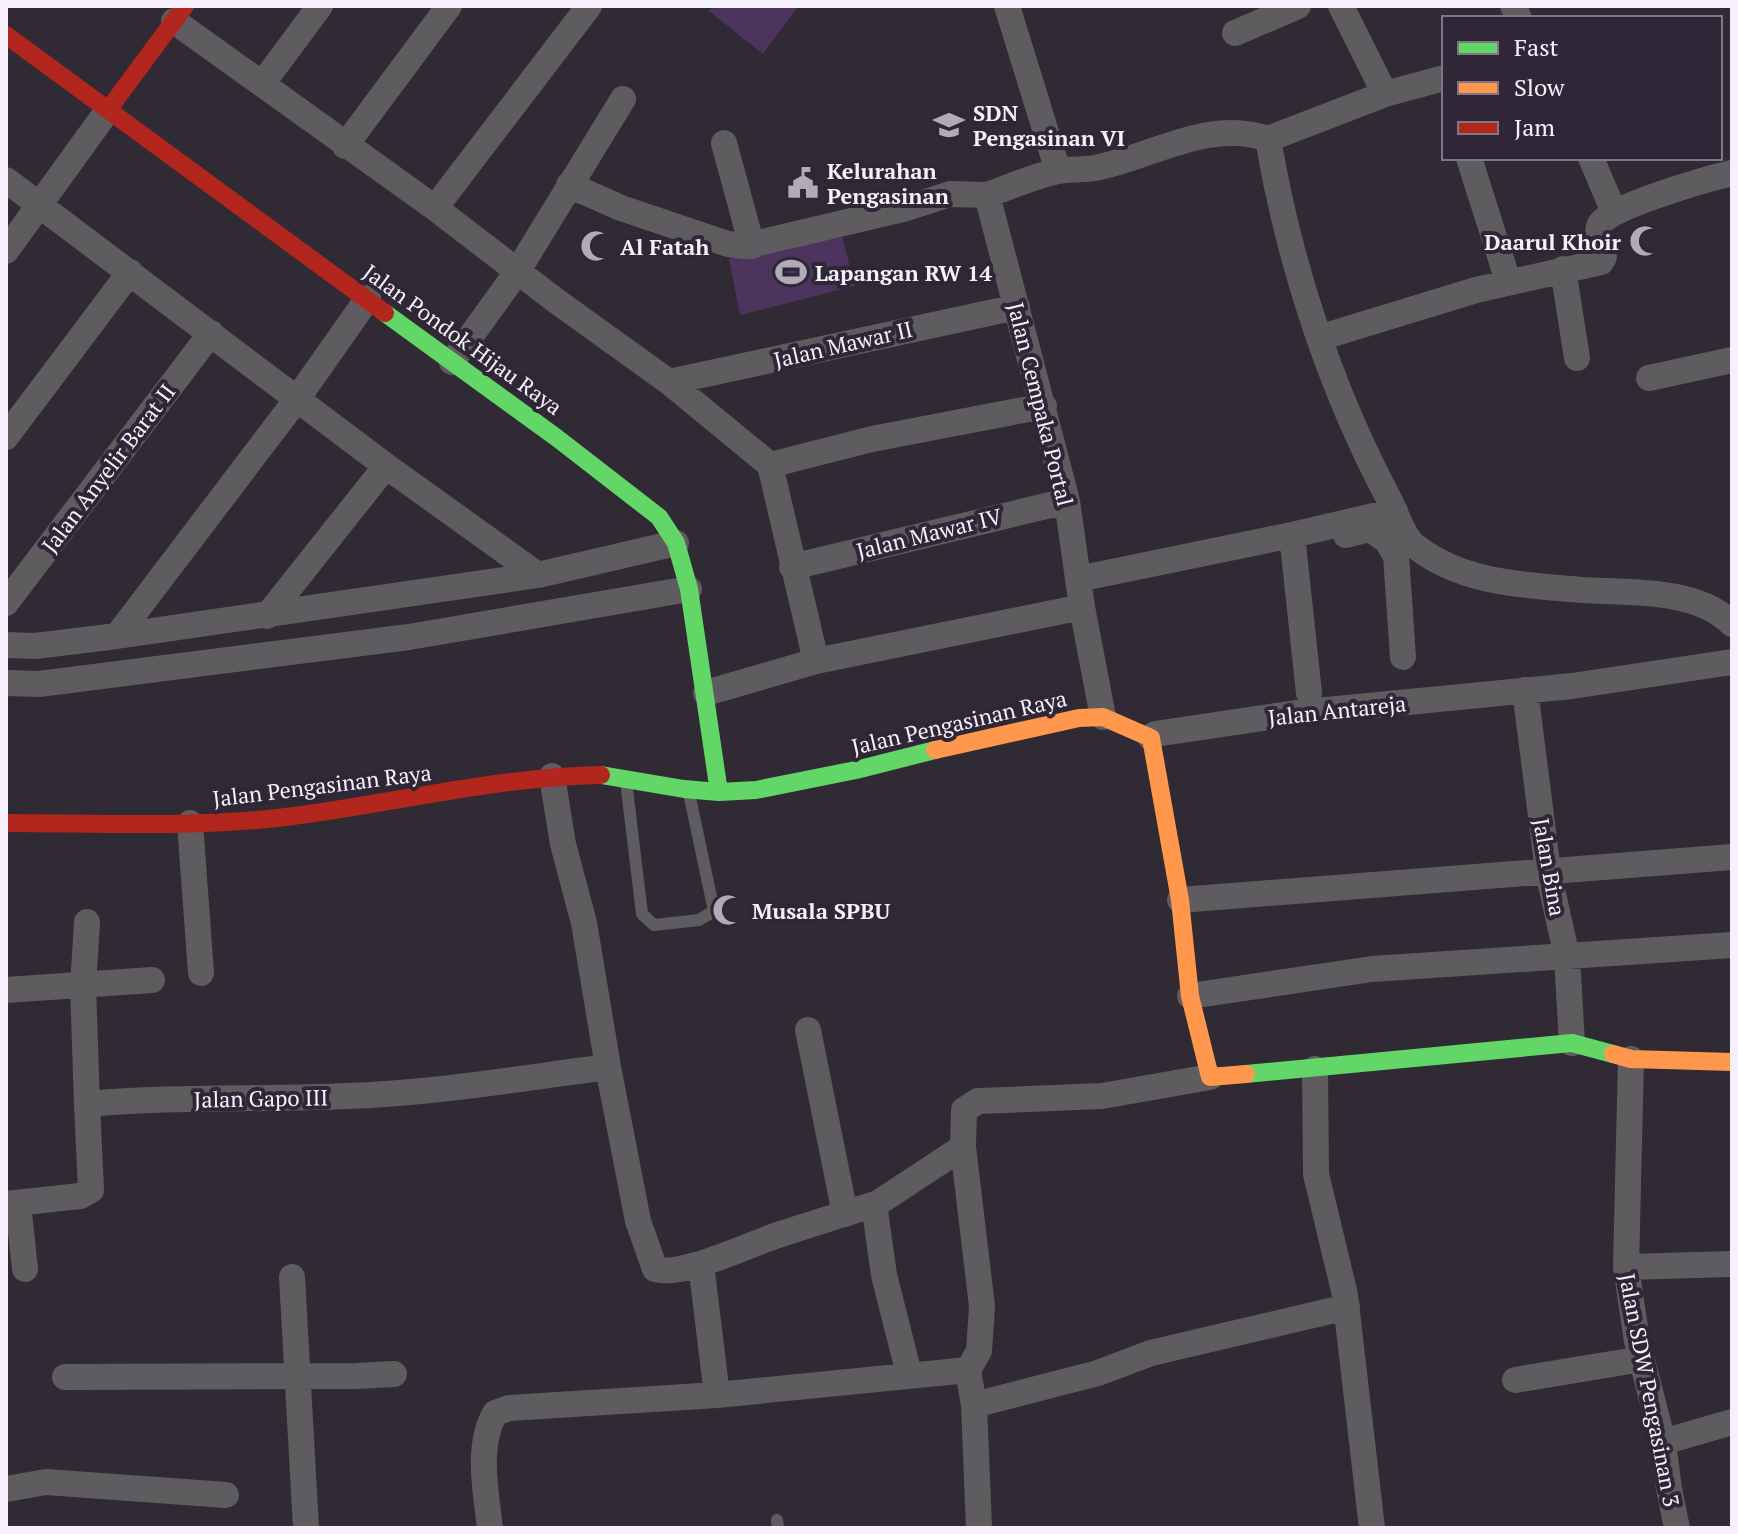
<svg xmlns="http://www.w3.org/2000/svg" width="1738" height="1534" font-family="'PT Serif',serif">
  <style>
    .green { fill: #4c345e }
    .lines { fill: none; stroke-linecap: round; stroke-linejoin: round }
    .lane { stroke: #5f5c60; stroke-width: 12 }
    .street { stroke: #5f5c60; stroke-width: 26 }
    .fast { stroke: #63d668; stroke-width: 18 }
    .slow { stroke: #ff974d; stroke-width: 18 }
    .jam { stroke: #b3261e; stroke-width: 18 }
    .labels { text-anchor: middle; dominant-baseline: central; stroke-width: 8; stroke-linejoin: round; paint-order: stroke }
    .poi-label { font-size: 22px; font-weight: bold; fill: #f6f0fc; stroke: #2f2637; text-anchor: start }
    .street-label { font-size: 22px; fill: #f6f0fc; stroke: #2f2637 }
  </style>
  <rect width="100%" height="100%" fill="#2f2a33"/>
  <path class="green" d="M713 6H798L763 54 709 11Z
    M841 233 855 286 740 315 729 259Z"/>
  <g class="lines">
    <path class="lane" d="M626 781 642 914 654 925 699 920 714 911 689 793
      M777 1520 778 1528"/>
    <path class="street" d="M1007 6 1058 171
      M1341 6 1385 94
      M1513 6 1519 18
      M174 21 435 208 555 300 669 382 770 465 816 661
      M1235 33 1298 6
      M262 84 320 6
      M1268 139 1385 94 1444 78
      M724 143 752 246
      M345 146 449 6
      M1469 158 1508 281
      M1591 158 1614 212
      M6 180 386 466 538 575
      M569 185 621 208 728 244 746 246 907 208 950 194 987 195
      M435 208 589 6
      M6 251 108 110
      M1563 269 1577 358
      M1319 338 1476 290 1601 262 1604 257C1603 249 1596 234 1599 226 1603 208 1711 178 1732 173
      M452 362 517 272 623 99
      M1649 378 1732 360
      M669 382 1017 307
      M6 437 130 272
      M770 465 872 439 1044 406
      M1292 535 1309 693
      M1346 535 1370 529 1387 541 1396 556 1403 657
      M792 567 1067 501
      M1078 579 1292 535 1395 511
      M6 603 211 333
      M267 616 386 466
      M117 636 297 399 368 298
      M6 645 35 646 117 636 538 575 676 543
      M6 683 39 684 409 637 689 589
      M1525 690 1548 871 1567 957 1572 1043
      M706 693 816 661 1082 607
      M1103 717 1082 607 1067 501 987 195C1010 187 1034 176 1058 171 1070 169 1083 170 1095 168 1152 157 1209 118 1268 139 1289 263 1330 388 1389 499 1396 513 1403 537 1415 546 1463 584 1525 585 1582 590 1629 593 1697 588 1732 624
      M1151 738 1155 734 1296 713 1572 686 1732 662
      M552 776 563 844 584 923 608 1067 638 1221 655 1269C681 1278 750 1244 778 1235 811 1224 845 1214 878 1203
      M190 823 201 973
      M1180 900 1732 857
      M6 990 152 980
      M1190 996 1372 969 1732 945
      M808 1030 845 1214
      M1631 1059 1626 1267 1637 1341 1663 1442 1669 1489 1677 1528
      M1315 1069 1316 1174 1345 1295 1372 1528
      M87 1104 83 986 87 922
      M18 1203 25 1269
      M6 1204 80 1196 91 1190 87 1104C174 1096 261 1100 348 1096 435 1093 522 1078 608 1067
      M701 1264 717 1395
      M1626 1267 1732 1264
      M292 1277 306 1528
      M909 1374 884 1275 875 1211 878 1203 963 1147
      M65 1377 356 1376 394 1374
      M1515 1380 1642 1359
      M974 1405 1098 1373 1151 1353 1347 1307
      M1663 1442 1732 1422
      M6 1489 46 1482 226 1495
      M490 1528C486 1491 476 1447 495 1413L509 1408 717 1395 968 1370
      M979 1528 974 1405 968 1370 979 1351 982 1306 963 1147 964 1110 978 1101 1102 1096 1210 1077"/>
    <path class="fast" d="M385 313 557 438 659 517 676 543 689 589 719 792
      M601 775 684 789 719 792 756 790 856 770 935 750
      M1246 1074 1572 1043 1613 1054"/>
    <path class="slow" d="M935 750 1079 718 1103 717 1151 738 1180 900 1190 996 1210 1077 1246 1074
      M1613 1054 1631 1059 1732 1062"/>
    <path class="jam" d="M6 35 385 313
      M108 110 185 6
      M6 823C99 823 194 828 286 817 391 804 495 777 601 775"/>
  </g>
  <defs>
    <symbol id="school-bare" viewBox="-9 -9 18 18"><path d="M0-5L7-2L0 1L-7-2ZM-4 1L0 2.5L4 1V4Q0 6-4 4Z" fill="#b0abb6" stroke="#2f2637" stroke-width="2.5" paint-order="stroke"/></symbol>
    <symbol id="civic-bare" viewBox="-9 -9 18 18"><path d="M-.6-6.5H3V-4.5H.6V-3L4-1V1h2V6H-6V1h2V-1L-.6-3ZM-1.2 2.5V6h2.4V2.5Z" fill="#b0abb6" stroke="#2f2637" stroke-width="2.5" paint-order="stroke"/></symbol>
    <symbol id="mosque-bare" viewBox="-9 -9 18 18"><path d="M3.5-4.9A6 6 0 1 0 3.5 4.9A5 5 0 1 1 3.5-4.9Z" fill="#b0abb6" stroke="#2f2637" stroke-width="2.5" paint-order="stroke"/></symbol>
    <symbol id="stadium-bare" viewBox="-9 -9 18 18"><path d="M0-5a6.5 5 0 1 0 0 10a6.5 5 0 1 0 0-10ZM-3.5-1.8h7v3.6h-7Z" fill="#b0abb6" stroke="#2f2637" stroke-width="2.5" paint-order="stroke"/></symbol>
  </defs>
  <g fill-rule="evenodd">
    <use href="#school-bare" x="927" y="103" width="44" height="44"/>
    <use href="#civic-bare" x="781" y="161" width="44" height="44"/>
    <use href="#mosque-bare" x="1623" y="219" width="44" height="44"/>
    <use href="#mosque-bare" x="574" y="224" width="44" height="44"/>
    <use href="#stadium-bare" x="769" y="250" width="44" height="44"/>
    <use href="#mosque-bare" x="706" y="888" width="44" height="44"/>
  </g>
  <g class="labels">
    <g class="poi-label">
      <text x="973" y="112">SDN<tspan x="973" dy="25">Pengasinan VI</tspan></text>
      <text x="827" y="170">Kelurahan<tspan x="827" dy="25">Pengasinan</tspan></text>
      <text x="1621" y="241" text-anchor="end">Daarul Khoir</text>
      <text x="620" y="246">Al Fatah</text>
      <text x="815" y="272">Lapangan RW 14</text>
      <text x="752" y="910">Musala SPBU</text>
    </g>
    <g class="street-label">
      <text transform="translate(463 339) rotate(36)">Jalan Pondok Hijau Raya</text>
      <text transform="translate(843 344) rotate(-13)">Jalan Mawar II</text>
      <text transform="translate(1041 404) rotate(76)">Jalan Cempaka Portal</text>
      <text transform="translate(108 468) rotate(-53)">Jalan Anyelir Barat II</text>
      <text transform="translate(929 533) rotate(-14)">Jalan Mawar IV</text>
      <text transform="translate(1337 710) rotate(-6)">Jalan Antareja</text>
      <text transform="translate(959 722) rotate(-13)">Jalan Pengasinan Raya</text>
      <text transform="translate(322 785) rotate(-7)">Jalan Pengasinan Raya</text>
      <text transform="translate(1550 867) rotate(80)">Jalan Bina</text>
      <text transform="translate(261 1098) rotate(-1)">Jalan Gapo III</text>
      <text transform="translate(1650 1390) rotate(79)">Jalan SDW Pengasinan 3</text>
    </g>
  </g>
  <rect width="1738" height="1534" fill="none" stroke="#f6f0fc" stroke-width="16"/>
  <rect x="1442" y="16" width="280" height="144" fill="#2f2637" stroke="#7f7786" stroke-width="2"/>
  <rect x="1458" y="42" width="40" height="12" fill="#63d668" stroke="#7f7786" stroke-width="2"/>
  <text x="1514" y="56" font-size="24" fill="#f6f0fc">Fast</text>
  <rect x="1458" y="82" width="40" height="12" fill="#ff974d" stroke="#7f7786" stroke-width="2"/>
  <text x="1514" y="96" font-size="24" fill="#f6f0fc">Slow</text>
  <rect x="1458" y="122" width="40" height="12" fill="#b3261e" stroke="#7f7786" stroke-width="2"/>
  <text x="1514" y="136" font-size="24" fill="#f6f0fc">Jam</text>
</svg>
